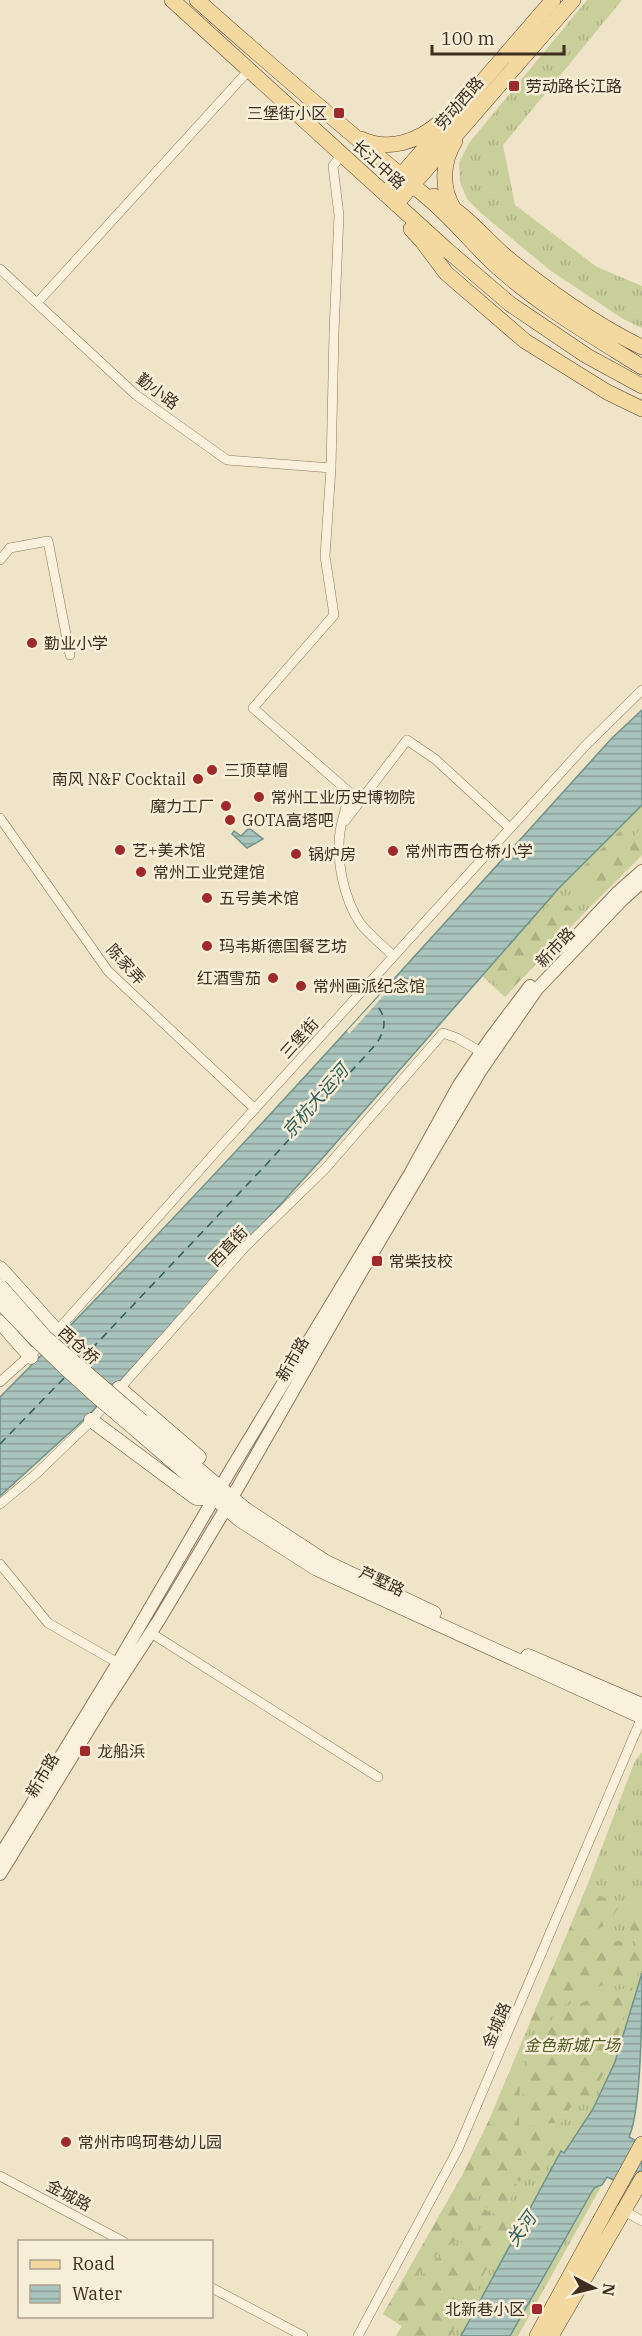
<svg xmlns="http://www.w3.org/2000/svg" width="642" height="2336" font-family="'IBM Plex Serif','Noto Sans SC',serif">
  <style>
    .grass { fill: url(#grass-tufts) }
    .forest { fill: url(#forest-firs) }
    .water { fill: url(#water-rules); stroke: #6f938a; stroke-width: 1.5 }
    .pier { fill: #f0e4c8 }
    .lines { fill: none; stroke-linecap: round; stroke-linejoin: round }
    .ferry { stroke: #2f5d5a; stroke-width: 1.5; stroke-dasharray: 8 6; stroke-linecap: butt }
    .minor-casing { stroke: #8d765c; stroke-width: 10 }
    .tertiary-casing { stroke: #8d765c; stroke-width: 14 }
    .secondary-casing { stroke: #6f573f; stroke-width: 15 }
    .primary-casing { stroke: #5b4430; stroke-width: 16 }
    .minor { stroke: #faf1dc; stroke-width: 9 }
    .tertiary { stroke: #faf1dc; stroke-width: 12 }
    .secondary { stroke: #faf1dc; stroke-width: 14 }
    .primary { stroke: #f3d9a0; stroke-width: 15 }
    .secondary-bridge-casing { stroke: #6f573f; stroke-width: 15; stroke-linecap: butt }
    .secondary-bridge { stroke: #faf1dc; stroke-width: 14 }
    .poi-dot { fill: #9e2a2b; stroke: #f7eed8; stroke-width: 2 }
    .labels { text-anchor: middle; dominant-baseline: central; stroke-width: 5; stroke-linejoin: round; paint-order: stroke }
    .poi-label { font-size: 16px; fill: #3d2e20; stroke: #f7eed8; text-anchor: start }
    .street-label { font-size: 16px; fill: #3d2e20; stroke: #f7eed8 }
    .park-label { font-size: 16px; font-style: italic; fill: #4d5a26; stroke: #f7eed8 }
    .water-label { font-size: 18px; font-style: italic; fill: #2f5d5a; stroke: #f7eed8 }
  </style>
  <defs>
    <pattern id="grass-tufts" width="24" height="20" patternUnits="userSpaceOnUse" patternTransform="scale(1.5)"><rect width="24" height="20" fill="#c9cf9b"/><path d="M3 7l-1-3M5 7V3M7 7l1-3M15 17l-1-3M17 17v-4M19 17l1-3" fill="none" stroke="#aeb285"/></pattern>
    <pattern id="forest-firs" width="22" height="20" patternUnits="userSpaceOnUse" patternTransform="scale(1.5)"><rect width="22" height="20" fill="#c9cf9b"/><path d="M5 1l3.5 6h-7zM16 11l3.5 6h-7z" fill="#aeb285"/></pattern>
    <pattern id="water-rules" width="6" height="5" patternUnits="userSpaceOnUse" patternTransform="scale(1.5)"><rect width="6" height="5" fill="#a9c4bc"/><path d="M0 2.5h6" fill="none" stroke="#8ba098"/></pattern>
  </defs>
  <rect width="100%" height="100%" fill="#f0e4c8"/>
  <path class="grass" d="M587 0H622L503 145 515 205 597 267 642 286V328L623 319 551 271 482 214 467 199 460 182 459 163 469 143Z
    M642 805V855L580 917 505 997 481 975 559 888Z
    M642 1752V1973L615 2062 593 2109 563 2153 561 2152 461 2336H396L402 2326 383 2314 459 2182 490 2118 585 1891 635 1761Z
    M602 2185 518 2336H510L594 2188Z"/>
  <path class="forest" d="M623 828 632 838 642 828V855L597 899 574 876Z
    M557 896 580 917 507 994 485 973Z
    M585 1891 621 1903C616 1911 613 1917 606 1924 602 1928 598 1927 594 1932L586 1930 573 1934 568 1932Z
    M642 1903V1950L631 1938 623 1934 628 1912Z
    M600 1933 613 1942 624 1940 642 1958 636 1979C619 1982 596 1985 581 1994 565 2003 550 2018 537 2031H533L529 2025 566 1937C574 1940 593 1937 600 1933Z
    M633 1987 611 2058 591 2099C576 2099 567 2108 563 2122L524 2126C524 2108 521 2087 525 2070 537 2020 586 1994 633 1987Z
    M514 2069 520 2074 519 2126 508 2125 505 2129 508 2132 520 2130 521 2144 510 2142 506 2146 509 2149 521 2146 522 2161 510 2158 506 2162 509 2165 522 2163V2175L520 2182 508 2174 504 2176 506 2181 518 2185 504 2211 497 2216 484 2206 487 2199 485 2197 489 2190 463 2174 490 2118 510 2071Z
    M562 2126 566 2134 538 2182 527 2175 524 2130Z
    M461 2177 486 2191 483 2196 478 2193 472 2204 479 2209 481 2206 495 2217C466 2236 435 2248 415 2278L407 2272Z
    M506 2215 510 2216 512 2222 450 2336H414L415 2317 413 2305 417 2283 425 2290 429 2289 428 2285 419 2280 431 2264 438 2273H442V2268L434 2261 450 2249 454 2259 458 2261 460 2257 453 2246 469 2238 474 2249H478V2245L472 2236Z
    M405 2276 413 2281C409 2300 413 2318 410 2336H396L402 2326 383 2314Z"/>
  <path class="water" d="M642 710V805L559 888 320 1161 89 1415 0 1496V1397C211 1185 411 960 612 738Z
    M249 828 263 839 247 848 232 834 234 831 241 836Z
    M642 1973C642 2011 642 2108 629 2137L642 2144V2193L607 2177 602 2185 594 2188 510 2336H461L561 2151 564 2153 593 2109 615 2062Z"/>
  <path class="pier" d="M391 983 393 985 349 1034 347 1031Z"/>
  <g class="lines">
    <path class="ferry" d="M82 1359 263 1168 377 1043C386 1028 387 1018 376 1004
      M0 1444 66 1376"/>
    <defs>
      <path id="minor" d="M342 154 333 166 339 215 334 332 331 468 325 556 334 615 253 708 348 791C348 805 342 818 340 832 336 861 344 899 360 923 369 935 383 945 393 956
        M0 269 136 395 227 460 331 468
        M37 303 249 70
        M0 560 10 548 48 541 70 655
        M0 818 108 971 255 1109
        M345 821 407 740 435 759 510 828
        M0 1382 57 1331 221 1146 585 746 642 690
        M0 1504 36 1474 90 1422 246 1246 325 1169 443 1033 457 1038 481 1052
        M0 1564 48 1623 118 1663
        M151 1633 378 1777
        M0 2176 124 2242
        M621 2209 642 2221
        M212 2288 303 2336
        M358 2336 458 2149 642 1717"/>
      <path id="tertiary" d="M566 947 617 893 642 871
        M0 1856 118 1663 230 1471 410 1174 459 1085 490 1039 530 986
        M0 1874 103 1706 159 1620 226 1508 360 1274 481 1070 537 989 622 900 642 882"/>
      <path id="secondary" d="M0 1268 57 1331
        M0 1322 31 1357
        M119 1388 199 1457
        M91 1420 196 1498H215
        M142 1421 245 1509 326 1562 434 1613
        M135 1429 240 1520 317 1569 642 1717
        M528 1656 642 1705"/>
      <path id="primary" d="M172 0 447 250 510 304 587 356 642 386
        M197 0C273 68 350 133 428 198 452 218 471 242 493 263 537 304 591 335 642 367
        M361 139C389 152 419 141 440 122
        M385 194 553 0
        M434 196C462 211 481 234 504 255 541 286 599 327 642 347
        M396 204 573 0
        M454 209C441 189 442 162 455 141
        M411 229 422 241 446 273 525 341 607 392 642 409
        M537 2336 642 2144
        M551 2336 642 2179"/>
    </defs>
    <use href="#minor" class="minor-casing"/>
    <use href="#tertiary" class="tertiary-casing"/>
    <use href="#secondary" class="secondary-casing"/>
    <use href="#primary" class="primary-casing"/>
    <use href="#minor" class="minor"/>
    <use href="#tertiary" class="tertiary"/>
    <use href="#secondary" class="secondary"/>
    <use href="#primary" class="primary"/>
    <defs>
      <path id="secondary-bridge" d="M0 1286 45 1337 142 1421
        M0 1302C42 1348 87 1390 135 1429"/>
    </defs>
    <use href="#secondary-bridge" class="secondary-bridge-casing"/>
    <use href="#secondary-bridge" class="secondary-bridge"/>
  </g>
  <g class="poi-dot">
    <rect x="508" y="80" width="12" height="12" rx="3"/>
    <rect x="333" y="107" width="12" height="12" rx="3"/>
    <circle cx="32" cy="643" r="6"/>
    <circle cx="212" cy="770" r="6"/>
    <circle cx="198" cy="779" r="6"/>
    <circle cx="259" cy="797" r="6"/>
    <circle cx="226" cy="806" r="6"/>
    <circle cx="230" cy="820" r="6"/>
    <circle cx="120" cy="850" r="6"/>
    <circle cx="393" cy="851" r="6"/>
    <circle cx="296" cy="854" r="6"/>
    <circle cx="141" cy="872" r="6"/>
    <circle cx="207" cy="898" r="6"/>
    <circle cx="207" cy="946" r="6"/>
    <circle cx="273" cy="978" r="6"/>
    <circle cx="301" cy="986" r="6"/>
    <rect x="371" y="1255" width="12" height="12" rx="3"/>
    <rect x="79" y="1745" width="12" height="12" rx="3"/>
    <circle cx="66" cy="2142" r="6"/>
    <rect x="531" y="2303" width="12" height="12" rx="3"/>
  </g>
  <g class="labels">
    <g class="poi-label">
      <text x="526" y="86">劳动路长江路</text>
      <text x="327" y="113" text-anchor="end">三堡街小区</text>
      <text x="44" y="643">勤业小学</text>
      <text x="224" y="770">三顶草帽</text>
      <text x="186" y="779" text-anchor="end">南风 N&amp;F Cocktail</text>
      <text x="271" y="797">常州工业历史博物院</text>
      <text x="214" y="806" text-anchor="end">魔力工厂</text>
      <text x="242" y="820">GOTA高塔吧</text>
      <text x="132" y="850">艺+美术馆</text>
      <text x="405" y="851">常州市西仓桥小学</text>
      <text x="308" y="854">锅炉房</text>
      <text x="153" y="872">常州工业党建馆</text>
      <text x="219" y="898">五号美术馆</text>
      <text x="219" y="946">玛韦斯德国餐艺坊</text>
      <text x="261" y="978" text-anchor="end">红酒雪茄</text>
      <text x="313" y="986">常州画派纪念馆</text>
      <text x="389" y="1261">常柴技校</text>
      <text x="97" y="1751">龙船浜</text>
      <text x="78" y="2142">常州市鸣珂巷幼儿园</text>
      <text x="525" y="2309" text-anchor="end">北新巷小区</text>
    </g>
    <g class="street-label">
      <text transform="translate(459 103) rotate(-49)">劳动西路</text>
      <text transform="translate(379 164) rotate(42)">长江中路</text>
      <text transform="translate(158 391) rotate(37)">勤小路</text>
      <text transform="translate(555 947) rotate(-46)">新市路</text>
      <text transform="translate(126 964) rotate(48)">陈家弄</text>
      <text transform="translate(299 1038) rotate(-48)">三堡街</text>
      <text transform="translate(228 1246) rotate(-47)">西直街</text>
      <text transform="translate(79 1345) rotate(42)">西仓桥</text>
      <text transform="translate(292 1359) rotate(-60)">新市路</text>
      <text transform="translate(382 1581) rotate(25)">芦墅路</text>
      <text transform="translate(42 1775) rotate(-59)">新市路</text>
      <text transform="translate(496 2025) rotate(-67)">金城路</text>
      <text transform="translate(69 2195) rotate(28)">金城路</text>
    </g>
    <g class="park-label">
      <text x="572" y="2045">金色新城广场</text>
    </g>
    <g class="water-label">
      <text transform="translate(315 1101) rotate(-49)">京杭大运河</text>
      <text transform="translate(521 2229) rotate(-54)">关河</text>
    </g>
  </g>
  <rect x="18" y="2240" width="195" height="78" fill="#f7eed8" stroke="#ada18e" stroke-width="1.5"/>
  <rect x="30" y="2260" width="30" height="9" fill="#f3d9a0" stroke="#ada18e" stroke-width="1.5"/>
  <text x="72" y="2270" font-size="18" fill="#3d2e20">Road</text>
  <rect x="30" y="2285" width="30" height="18" fill="url(#water-rules)" stroke="#ada18e" stroke-width="1.5"/>
  <text x="72" y="2300" font-size="18" fill="#3d2e20">Water</text>
  <g transform="translate(594 2288) rotate(97)" stroke="#f7eed8" stroke-width="4.5" paint-order="stroke">
  <path d="M0-4.5L10 22L0 15L-10 22Z" fill="#3d2e20"/>
  <text y="-9" font-size="16" font-weight="bold" text-anchor="middle" fill="#3d2e20">N</text>
  </g>
  <path d="M432 45v9h132v-9" fill="none" stroke="#3d2e20" stroke-width="3"/>
  <text x="441" y="45" font-size="18" fill="#3d2e20" stroke="#f7eed8" stroke-width="4.5" paint-order="stroke">100 m</text>
</svg>
